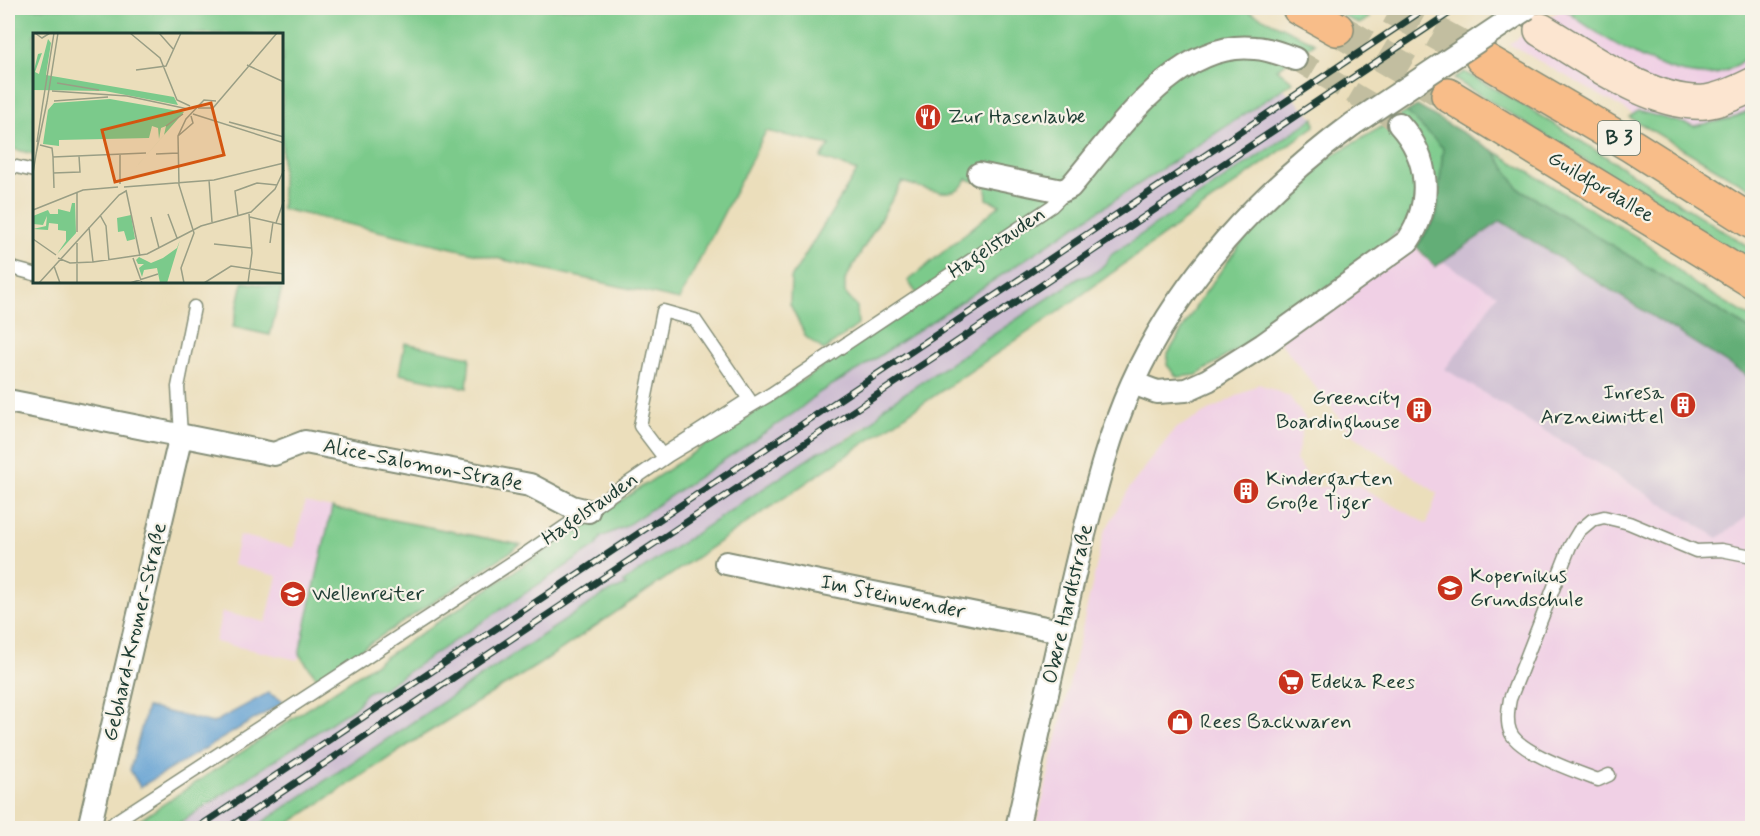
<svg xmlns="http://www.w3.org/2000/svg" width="1760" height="836" font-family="Mynerve,sans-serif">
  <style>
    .built { fill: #f0d0e5 }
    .industrial { fill: #cebed2 }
    .green { fill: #7bca8b; stroke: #4d8460; stroke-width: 1.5 }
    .forest { fill: #64ae77; stroke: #427656; stroke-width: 1.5 }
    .water { fill: #5f9fd2; stroke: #3f6e83; stroke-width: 1.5 }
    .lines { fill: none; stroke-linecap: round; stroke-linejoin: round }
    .street-tunnel { stroke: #c2bea0; stroke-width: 22; stroke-dasharray: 22 11; stroke-linecap: butt }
    .highway-tunnel { stroke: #c2bea0; stroke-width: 33; stroke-dasharray: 33 16; stroke-linecap: butt }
    .lane-casing { stroke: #858e78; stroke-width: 15 }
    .street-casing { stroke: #858e78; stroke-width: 26 }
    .secondary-casing { stroke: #858e78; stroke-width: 36 }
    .highway-casing { stroke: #858e78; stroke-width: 36 }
    .lane { stroke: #fff; stroke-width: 12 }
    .street { stroke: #fff; stroke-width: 22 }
    .secondary { stroke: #fce5d0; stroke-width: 33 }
    .highway { stroke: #f8bd89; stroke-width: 33 }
    .rail-casing { stroke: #1f3d34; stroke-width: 7 }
    .rail { stroke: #f7f3e8; stroke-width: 4.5; stroke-dasharray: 14; stroke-linecap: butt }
    .street-bridge-casing { stroke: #858e78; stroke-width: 26; stroke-linecap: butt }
    .street-bridge { stroke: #fff; stroke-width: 22 }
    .labels { text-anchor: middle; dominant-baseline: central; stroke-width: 4.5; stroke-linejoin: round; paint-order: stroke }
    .shield { fill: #f7f3e8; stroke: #60746a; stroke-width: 1.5 }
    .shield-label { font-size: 20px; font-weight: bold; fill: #1f3d34 }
    .poi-label { font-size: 21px; fill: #1f3d34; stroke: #f7f3e8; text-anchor: start }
    .street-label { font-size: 21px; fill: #1f3d34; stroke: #f7f3e8 }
    .inset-road { fill: none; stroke: #999e85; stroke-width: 1.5 }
    .view { fill: #d45610; fill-opacity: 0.15; stroke: #d45610; stroke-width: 3 }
    .inset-edge { fill: none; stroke: #1f3d34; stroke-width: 3 }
  </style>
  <rect width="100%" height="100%" fill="#f7f3e8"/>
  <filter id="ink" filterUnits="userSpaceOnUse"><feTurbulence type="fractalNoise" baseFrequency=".0167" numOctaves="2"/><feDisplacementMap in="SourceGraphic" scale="12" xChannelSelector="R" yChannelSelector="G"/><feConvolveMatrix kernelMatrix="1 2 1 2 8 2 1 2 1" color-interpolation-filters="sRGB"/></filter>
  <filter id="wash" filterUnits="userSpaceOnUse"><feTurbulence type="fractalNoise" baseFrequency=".008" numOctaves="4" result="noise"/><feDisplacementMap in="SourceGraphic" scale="24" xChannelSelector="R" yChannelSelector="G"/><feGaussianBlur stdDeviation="1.35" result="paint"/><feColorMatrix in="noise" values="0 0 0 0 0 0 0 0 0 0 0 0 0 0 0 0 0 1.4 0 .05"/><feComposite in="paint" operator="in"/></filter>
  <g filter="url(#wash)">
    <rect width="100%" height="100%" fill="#ebdebb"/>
    <path class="built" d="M1564 8 1628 51 1729 70 1752 53V110L1730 119 1694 126 1638 111 1633 114 1509 44Z
      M1500 221 1752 379V828H1036L1104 533 1130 487 1175 429 1259 384 1289 396 1305 418 1296 460 1316 487 1359 486 1427 524 1437 493 1353 435 1269 328 1388 242 1398 230 1435 267Z
      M305 502 332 508 298 660 215 642 222 612 266 622 277 576 233 565 239 535 294 548Z"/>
    <path class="industrial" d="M1283 88 1314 118 1111 255 1105 267 1089 276 1079 278 884 407 879 417 831 448 820 451 624 582 627 585 603 595 253 828H172L358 705 362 695 371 689H382L595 546 601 537 624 527 797 411 820 392 858 370Z
      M1501 221 1752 379V513L1718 538 1445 369 1473 332 1497 294 1443 262Z"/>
    <path class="green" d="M8 8H1242L1315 43 1277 69 1293 82 858 370 820 392 797 411 624 527 601 537 596 546 382 689C368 689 363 693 358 705L172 828H126L132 820 138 821 922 301 908 281 1000 205 987 199 986 185 967 179C955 204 923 187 902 182L845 280V293L857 307 858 325 824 350 806 337 790 304 791 278 857 171 821 158 830 145 766 131 679 300 282 209V34H34V154L8 148Z
      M1328 8H1352L1370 18 1359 24Z
      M1563 8H1752V53C1745 58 1738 65 1730 69 1684 93 1598 36 1563 8Z
      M1464 72 1522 104 1752 249V263L1454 79Z
      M1752 110V190L1629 117 1638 111 1694 126 1730 119Z
      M1407 112 1443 148 1437 215 1417 247 1398 230 1388 242 1297 311 1197 375 1177 377 1167 365 1168 354 1198 303 1255 223 1309 169Z
      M1314 118 1315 126 1065 307 538 665 422 736 282 828H262L260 824 603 595 626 585 623 582 820 451C841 445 874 426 884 407L1079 278C1094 275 1104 268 1111 255Z
      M1494 151 1642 240 1696 285 1752 318V331L1518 188Z
      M243 282 282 288 270 335 233 327Z
      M405 343 470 357 467 388 399 374Z
      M332 508 352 512 521 545 317 678 299 654Z"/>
    <path class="forest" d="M1417 106 1494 151 1518 188 1752 331V379L1501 221 1435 267 1417 247 1437 215 1443 148 1407 112Z"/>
    <path class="water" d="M268 693 284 702 140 787 130 770 147 707 213 723Z"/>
  </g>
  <g filter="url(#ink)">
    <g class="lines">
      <path class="street-tunnel" d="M1295 59 1383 111 1399 124"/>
      <path class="highway-tunnel" d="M1391 8 1482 58
        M1337 29 1448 95"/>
      <defs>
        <path id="lane" d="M8 165 34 171
          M8 267 34 274
          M663 311 695 320 749 399 662 455 640 426Z
          M181 435 178 387 194 307
          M1609 775 1598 780C1577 772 1517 752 1510 731 1506 721 1508 709 1510 699L1570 546 1579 531 1592 520 1604 517 1629 523 1696 551 1721 550 1752 556
          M108 828 116 821 528 552 669 455 771 394 1052 206 1068 190"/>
        <path id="street" d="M979 174 1062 191 1070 187C1115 135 1176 39 1255 48 1269 49 1282 54 1295 59
          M1133 383 1157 392 1186 390 1208 380 1263 345 1408 241C1433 203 1430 158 1399 124
          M8 401 274 454 305 442 530 485 572 507 588 511
          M726 563 1060 631
          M89 828 181 435
          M1017 828C1038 737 1057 645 1079 554 1094 496 1107 439 1132 384 1179 279 1261 192 1353 124"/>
        <path id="secondary" d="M1541 30C1586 56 1651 106 1705 102 1721 100 1738 92 1752 85"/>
        <path id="highway" d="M1299 8 1337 29
          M1482 58 1632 146 1752 222
          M1448 95 1752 281"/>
      </defs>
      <use href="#lane" class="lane-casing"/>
      <use href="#street" class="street-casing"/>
      <use href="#secondary" class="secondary-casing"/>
      <use href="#highway" class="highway-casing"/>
      <use href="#lane" class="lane"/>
      <use href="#street" class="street"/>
      <use href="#secondary" class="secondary"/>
      <use href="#highway" class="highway"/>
      <defs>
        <path id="rail" d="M197 828 1426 8
          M228 828 1457 8"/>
      </defs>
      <use href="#rail" class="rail-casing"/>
      <use href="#rail" class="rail"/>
      <defs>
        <path id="street-bridge" d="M1353 124 1527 8"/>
      </defs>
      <use href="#street-bridge" class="street-bridge-casing"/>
      <use href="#street-bridge" class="street-bridge"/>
    </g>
  </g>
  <defs>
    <symbol id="restaurant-disc" viewBox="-11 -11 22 22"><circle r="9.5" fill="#c8321e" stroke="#f7f3e8"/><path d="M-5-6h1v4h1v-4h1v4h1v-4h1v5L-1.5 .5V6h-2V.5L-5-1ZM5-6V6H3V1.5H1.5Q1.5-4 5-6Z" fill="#fff"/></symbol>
    <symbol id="building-disc" viewBox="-11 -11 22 22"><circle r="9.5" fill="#c8321e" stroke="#f7f3e8"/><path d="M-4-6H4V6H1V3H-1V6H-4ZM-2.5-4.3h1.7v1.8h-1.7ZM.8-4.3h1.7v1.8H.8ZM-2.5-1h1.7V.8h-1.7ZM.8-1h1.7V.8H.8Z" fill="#fff"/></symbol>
    <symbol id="school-disc" viewBox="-11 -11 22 22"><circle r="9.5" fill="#c8321e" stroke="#f7f3e8"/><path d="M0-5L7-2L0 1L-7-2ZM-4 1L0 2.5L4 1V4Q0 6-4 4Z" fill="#fff"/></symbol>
    <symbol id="supermarket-disc" viewBox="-11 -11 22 22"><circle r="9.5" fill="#c8321e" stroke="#f7f3e8"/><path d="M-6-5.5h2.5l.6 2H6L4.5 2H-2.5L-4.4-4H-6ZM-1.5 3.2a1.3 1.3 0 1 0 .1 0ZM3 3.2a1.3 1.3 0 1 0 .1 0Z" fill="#fff"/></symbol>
    <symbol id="shop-disc" viewBox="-11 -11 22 22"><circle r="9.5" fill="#c8321e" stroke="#f7f3e8"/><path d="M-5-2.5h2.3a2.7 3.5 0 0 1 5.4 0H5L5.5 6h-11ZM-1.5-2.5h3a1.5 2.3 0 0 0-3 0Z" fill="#fff"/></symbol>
  </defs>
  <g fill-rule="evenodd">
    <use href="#restaurant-disc" x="913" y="102" width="30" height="30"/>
    <use href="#building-disc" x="1668" y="390" width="30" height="30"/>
    <use href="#building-disc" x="1404" y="395" width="30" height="30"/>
    <use href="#building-disc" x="1231" y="476" width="30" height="30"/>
    <use href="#school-disc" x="1435" y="573" width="30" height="30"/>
    <use href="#school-disc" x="278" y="579" width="30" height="30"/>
    <use href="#supermarket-disc" x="1276" y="667" width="30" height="30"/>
    <use href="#shop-disc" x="1165" y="707" width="30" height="30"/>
  </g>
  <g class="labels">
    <rect class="shield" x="1598" y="121" width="42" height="34" rx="4.5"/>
    <g class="shield-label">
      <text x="1619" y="138">B 3</text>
    </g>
    <g class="poi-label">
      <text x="948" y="117">Zur Hasenlaube</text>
      <text x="1664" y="393" text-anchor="end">Inresa<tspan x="1664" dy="24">Arzneimittel</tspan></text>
      <text x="1400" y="398" text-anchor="end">Greencity<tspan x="1400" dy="24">Boardinghouse</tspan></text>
      <text x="1266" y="479">Kindergarten<tspan x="1266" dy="24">Große Tiger</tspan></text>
      <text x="1470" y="576">Kopernikus<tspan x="1470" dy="24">Grundschule</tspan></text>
      <text x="312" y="594">Wellenreiter</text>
      <text x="1310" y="682">Edeka Rees</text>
      <text x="1200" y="722">Rees Backwaren</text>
    </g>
    <g class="street-label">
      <text transform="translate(1601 187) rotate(31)">Guildfordallee</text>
      <text transform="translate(997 243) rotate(-34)">Hagelstauden</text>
      <text transform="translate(423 465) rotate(11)">Alice-Salomon-Straße</text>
      <text transform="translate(590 509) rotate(-35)">Hagelstauden</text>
      <text transform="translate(893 597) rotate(12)">Im Steinwender</text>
      <text transform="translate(1068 604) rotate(-77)">Obere Hardtstraße</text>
      <text transform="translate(135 632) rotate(-77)">Gebhard-Kromer-Straße</text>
    </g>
  </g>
  <g transform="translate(33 33)">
    <rect width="250" height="250" fill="#ebdebb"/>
    <path d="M15 6 18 10 13 42 141 64 145 72 72 58 0 57V41L5 21 9 20 2 39 6 41ZM77 66 151 79 90 149 131 102 133 93 128 95 126 106 125 95 119 93 116 105 26 107V113L10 111 15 77 21 70ZM39 170H42L43 200 24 221 33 208V198L25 197V191L16 190 15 197 0 196 13 193 14 183 10 192 0 191V183L15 177 17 181H25V176L37 179ZM98 182 102 206 94 208 91 198 85 199 84 185ZM147 207 134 250H127L124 235 111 237 109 244 106 235 111 231H105L103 227 106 224 118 230 130 225 144 215Z" fill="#7bca8b"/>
    <path class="inset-road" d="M2 0 9 5 17 0M97 0 127 25 144 67 157 73M126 0 141 17M214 32 251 49M103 37 133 33 148 0M24 50 66 57M19 58 94 63 155 76M21 68 75 64M10 69 21 0M14 69 25 0M165 75H180L244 0M160 81 251 110M196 89 251 104M133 93 150 81M145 103 160 90 158 83M4 109 10 69M7 112 19 115 20 124 113 120M3 121 14 69M87 121V151M123 121 145 120M20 124 21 155M0 140 5 109M20 140 47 139 46 123M176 147 179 189M91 154 181 147 251 130M93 157 107 223M44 159V199M0 177 50 157 85 154M135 181 144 205M67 182 73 193 76 228M205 183 202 158 224 150 244 152M118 184 126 215M217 184 251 192M243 190 251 167M56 194 60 229M0 206 23 222M237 210 240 189M181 211 218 215M25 225 37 230 60 229 114 221 168 193 218 179 242 156 251 137M100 225 109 250M21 233 27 250M6 250 86 162 93 158M44 250V210M97 250 125 241M151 250 148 235 161 200 146 152 145 103 153 86 171 67 183 68M171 250 198 233 251 241M215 250 219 220 216 181"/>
    <path class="view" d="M178 70 191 122 82 149 69 97Z"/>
    <rect width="250" height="250" class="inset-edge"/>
  </g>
  <rect width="1760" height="836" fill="none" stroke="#f7f3e8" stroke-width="30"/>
</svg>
